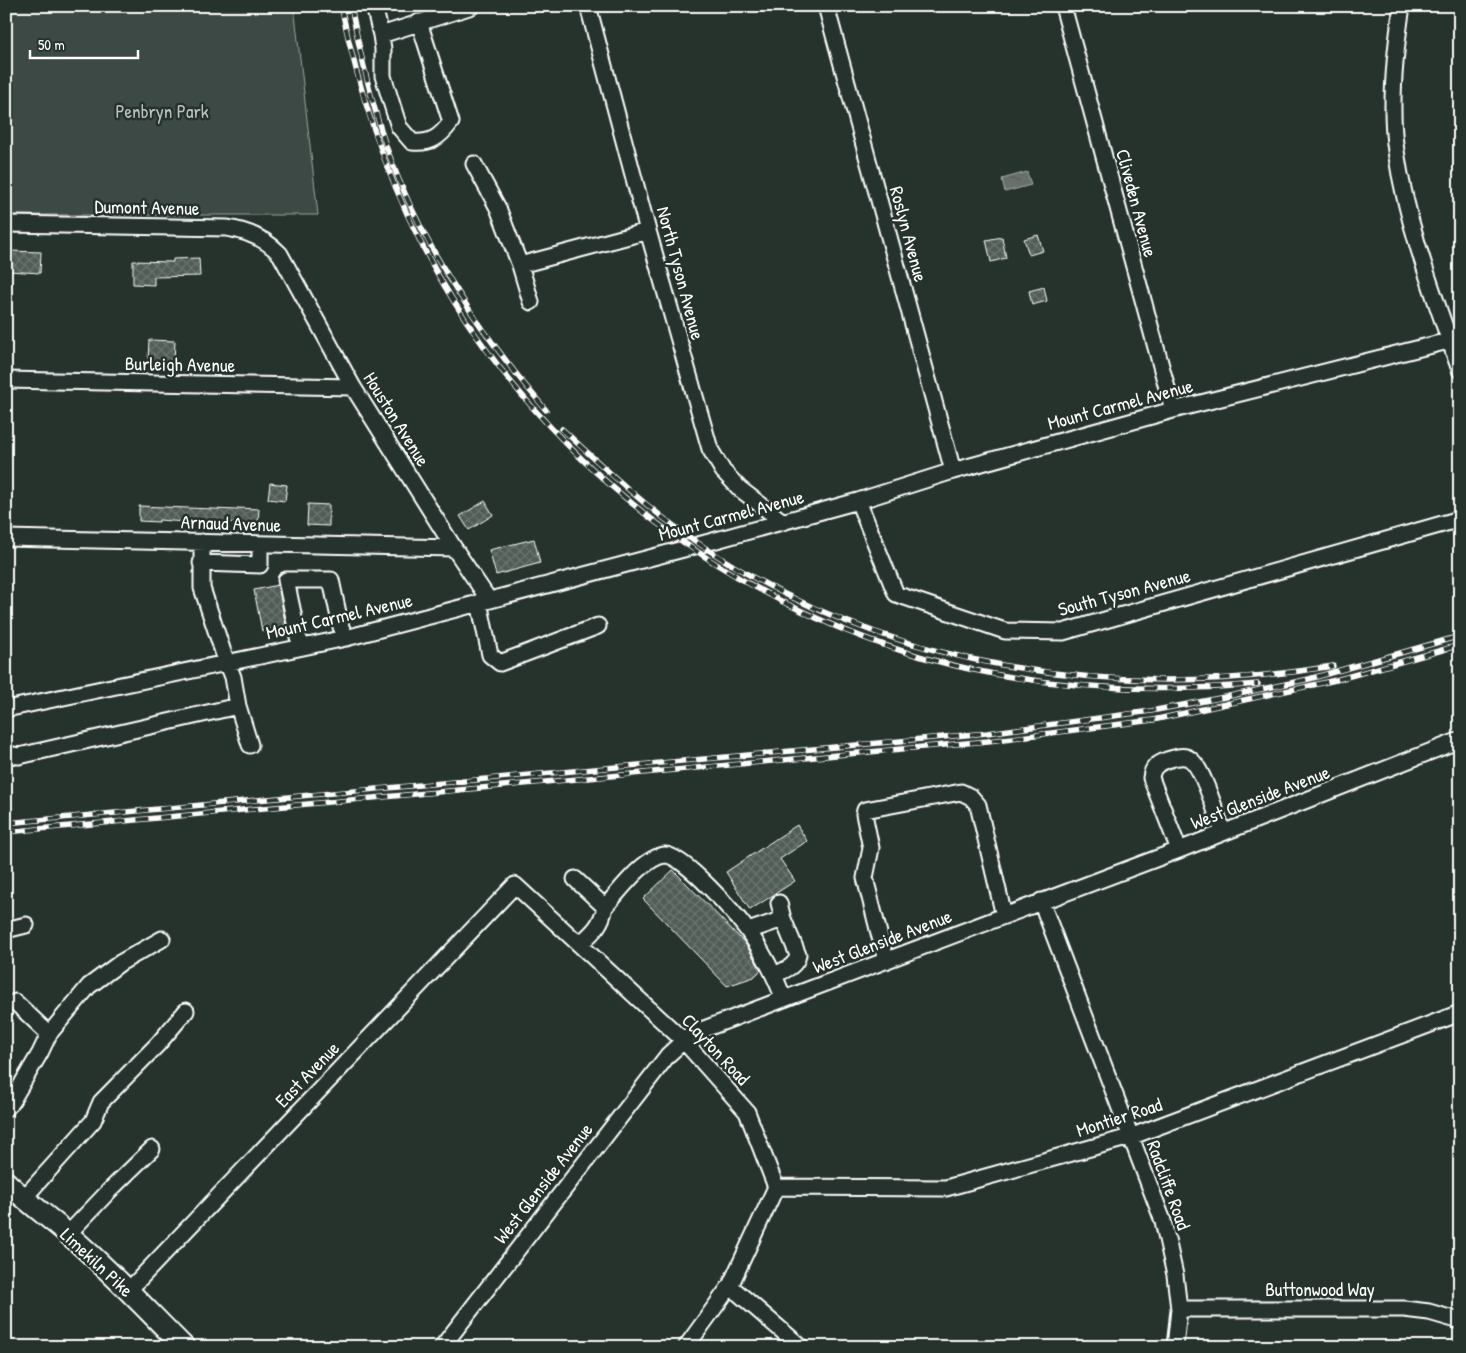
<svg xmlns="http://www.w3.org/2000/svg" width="1466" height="1353" font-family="'Patrick Hand',sans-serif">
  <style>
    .green { fill: #3e4944; stroke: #9ea4a2 }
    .water { fill: url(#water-ripples); stroke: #a4a9a7 }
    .building { fill: url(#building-cross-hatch); stroke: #fff }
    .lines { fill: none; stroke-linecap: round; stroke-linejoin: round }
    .minor-casing { stroke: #fff; stroke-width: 19 }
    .major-casing { stroke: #fff; stroke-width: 24 }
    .minor { stroke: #26332d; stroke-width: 15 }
    .major { stroke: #26332d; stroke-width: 20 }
    .rail-casing { stroke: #fff; stroke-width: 5.5 }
    .rail { stroke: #26332d; stroke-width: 4; stroke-dasharray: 11; stroke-linecap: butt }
    .labels { text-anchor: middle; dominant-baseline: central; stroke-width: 5; stroke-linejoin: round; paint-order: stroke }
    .park-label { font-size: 19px; fill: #bbbfbe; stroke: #26332d }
    .street-label { font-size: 19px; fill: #fff; stroke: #26332d }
  </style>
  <defs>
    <pattern id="water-ripples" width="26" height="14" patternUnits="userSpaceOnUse" patternTransform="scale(1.25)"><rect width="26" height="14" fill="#67706c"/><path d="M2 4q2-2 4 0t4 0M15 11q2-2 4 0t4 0" fill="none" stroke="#575a59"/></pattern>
    <pattern id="building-cross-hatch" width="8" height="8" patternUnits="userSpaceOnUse" patternTransform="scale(1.25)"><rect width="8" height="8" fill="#515c57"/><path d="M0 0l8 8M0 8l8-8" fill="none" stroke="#6b7470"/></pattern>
  </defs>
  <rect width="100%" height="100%" fill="#26332d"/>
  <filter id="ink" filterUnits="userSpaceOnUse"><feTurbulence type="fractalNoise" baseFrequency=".02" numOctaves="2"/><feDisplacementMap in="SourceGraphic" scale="10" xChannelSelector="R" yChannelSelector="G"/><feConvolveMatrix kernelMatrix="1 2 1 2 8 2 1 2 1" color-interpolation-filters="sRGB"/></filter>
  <g filter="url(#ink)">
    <path class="green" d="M6 6H294L318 215H6Z"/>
    <path class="water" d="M1027 172 1031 185 1005 192 1002 179Z"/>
    <path class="building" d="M1038 235 1043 251 1029 255 1024 239Z
      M1002 237 1006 258 991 262 986 240Z
      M9 251 41 252 40 273 8 271Z
      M199 258 200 276 154 277V285L133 284V261L173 262V259Z
      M1044 287 1047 301 1032 305 1029 291Z
      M149 340 175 341 174 362 148 361Z
      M270 483 287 485 285 501 268 499Z
      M485 501 493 515 469 530 460 516Z
      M308 504 329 505V526L307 525Z
      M139 506 237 510V508L259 509 258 524 224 522V525L159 520V522L139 521Z
      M534 539 540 563 496 575 489 550Z
      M278 585 286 626 262 631 254 590Z
      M797 825 807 841 780 859 795 881 750 910 726 872Z
      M673 870 745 943 761 970 754 977 727 986 643 899Z"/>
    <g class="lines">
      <defs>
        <path id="minor" d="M374 6 381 35 472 6
          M588 6 648 231 710 449 723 471 740 489 783 522
          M826 6 953 471
          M1063 6 1173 410
          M1402 6C1395 51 1389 106 1396 151 1407 226 1435 298 1460 370
          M381 35 383 49V76L399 127 412 142C431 144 440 137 451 122L419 22
          M474 164 498 208 520 265 648 231
          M6 224 227 228C248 231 265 238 280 254L353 387 454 548 489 600
          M520 265 531 302
          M6 380 353 387
          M858 501 896 594 1005 631 1063 632 1460 519
          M6 538 454 548
          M202 542V588L223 652 233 677 238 706 250 745
          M201 563 260 565V544
          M479 602 490 655 500 663 598 626
          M302 646 298 637 286 580H331L341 627 346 638
          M6 709 346 638 691 547 858 501 953 471 1173 410 1460 338
          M6 754 19 756 238 706
          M1179 850 1151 778C1152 767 1157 764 1167 760 1174 758 1183 754 1190 759 1203 767 1217 817 1223 832
          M575 879 605 907C601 926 593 932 580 944
          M1041 901 1163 1221 1175 1275 1179 1309 1175 1347
          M779 903 783 919
          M605 907C619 892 644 857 665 855 683 854 737 916 748 931 763 952 775 976 784 999
          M6 930 26 925
          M748 931 783 919 798 955C796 967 784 970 774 975
          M886 961 865 878 871 848 864 814 865 810 961 792 971 797 978 805 1004 916
          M49 1034 89 986 120 963 162 939
          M6 1108 10 1104 40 1053 49 1034 15 1002
          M776 1187 946 1188 1130 1137 1460 1013
          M23 1199 93 1121 101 1102 158 1044 186 1011
          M68 1234 109 1191 152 1149
          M730 1286 801 1347
          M128 1291 515 885 683 1040 747 1112 776 1187 730 1286 686 1347
          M1179 1309H1404L1429 1312 1460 1321
          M442 1347 668 1055 691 1034 1179 850 1460 740"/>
        <path id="major" d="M6 1182C26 1201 47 1216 68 1234 109 1269 146 1309 184 1347"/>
      </defs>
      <use href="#minor" class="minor-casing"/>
      <use href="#major" class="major-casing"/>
      <use href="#minor" class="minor"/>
      <use href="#major" class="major"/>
      <defs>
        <path id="rail" d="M341 6C358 87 382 165 419 239 529 460 750 629 994 674 1081 690 1170 692 1258 684
          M351 6C360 53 371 100 386 146 420 243 479 332 546 410
          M562 429C606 470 651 512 701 545 884 669 1117 702 1333 666
          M6 823 987 733 1151 711 1225 697 1309 679 1460 636
          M6 832 988 741 1153 720 1336 680 1460 645"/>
      </defs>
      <use href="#rail" class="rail-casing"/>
      <use href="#rail" class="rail"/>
    </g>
  </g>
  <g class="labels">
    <g class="park-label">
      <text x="162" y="111">Penbryn Park</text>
    </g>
    <g class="street-label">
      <text transform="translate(1137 203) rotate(75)">Cliveden Avenue</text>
      <text transform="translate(147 207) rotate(1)">Dumont Avenue</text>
      <text transform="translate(909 234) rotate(75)">Roslyn Avenue</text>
      <text transform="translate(681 273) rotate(75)">North Tyson Avenue</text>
      <text transform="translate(180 364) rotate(1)">Burleigh Avenue</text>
      <text transform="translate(1120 404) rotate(-15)">Mount Carmel Avenue</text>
      <text transform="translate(397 419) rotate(58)">Houston Avenue</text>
      <text transform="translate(731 515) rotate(-15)">Mount Carmel Avenue</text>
      <text transform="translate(231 523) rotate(2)">Arnaud Avenue</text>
      <text transform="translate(1124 592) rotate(-15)">South Tyson Avenue</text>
      <text transform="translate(339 616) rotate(-13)">Mount Carmel Avenue</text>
      <text transform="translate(1260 797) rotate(-21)">West Glenside Avenue</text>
      <text transform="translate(882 941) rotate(-21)">West Glenside Avenue</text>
      <text transform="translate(716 1049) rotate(47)">Clayton Road</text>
      <text transform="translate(307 1074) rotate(-46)">East Avenue</text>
      <text transform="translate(1119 1117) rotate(-18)">Montier Road</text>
      <text transform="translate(543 1183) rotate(-52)">West Glenside Avenue</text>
      <text transform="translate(1169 1185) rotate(70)">Radcliffe Road</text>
      <text transform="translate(97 1262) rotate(43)">Limekiln Pike</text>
      <text x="1320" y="1289">Buttonwood Way</text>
    </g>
  </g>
  <rect width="1466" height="1353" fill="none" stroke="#26332d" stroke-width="25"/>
  <rect x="12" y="12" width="1441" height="1328" fill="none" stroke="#fff" stroke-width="2" filter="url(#ink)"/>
  <path d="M30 50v8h108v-8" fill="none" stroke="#ffffff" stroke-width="2.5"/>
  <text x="38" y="50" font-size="15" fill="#ffffff" stroke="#26332d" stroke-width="4" paint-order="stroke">50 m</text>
</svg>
